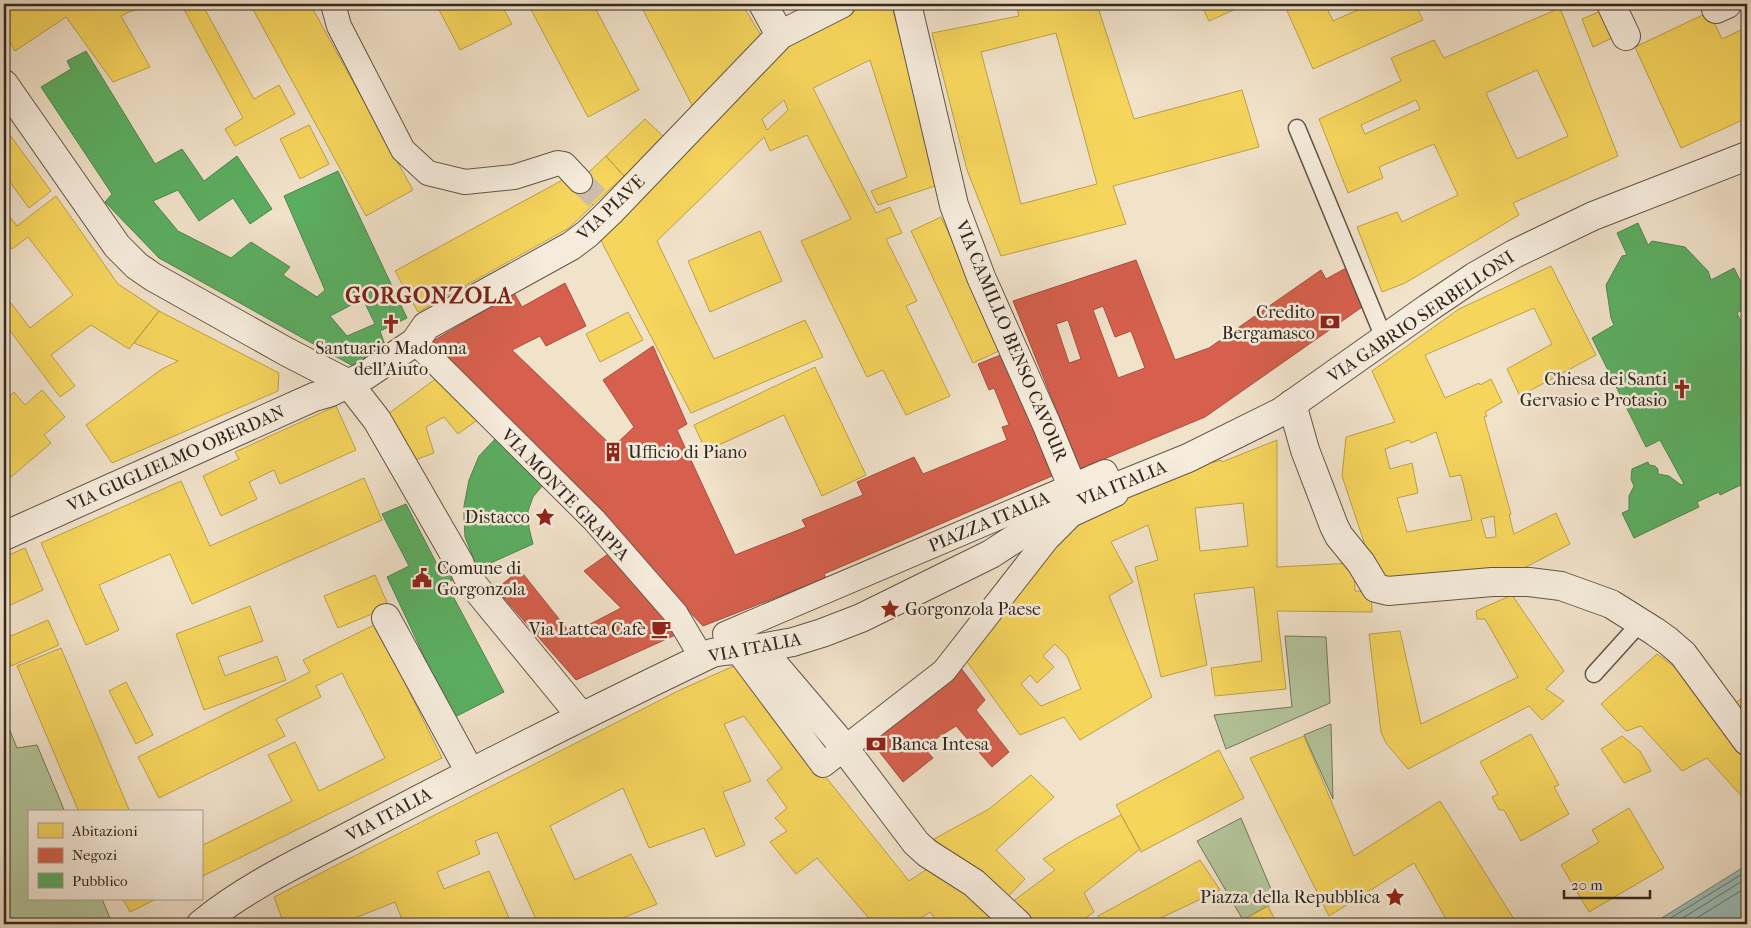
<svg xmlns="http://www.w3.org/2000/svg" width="1751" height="928" font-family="'IM FELL French Canon',serif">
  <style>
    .green { fill: #b4c49b; stroke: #72765c }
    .water { fill: #9bbdb7; stroke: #71817a }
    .homes { fill: #f6d55c; stroke: #bba149; fill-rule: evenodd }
    .shops { fill: #d6604d; stroke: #a44f3f; fill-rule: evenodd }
    .public { fill: #5aae61; stroke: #4e864d; fill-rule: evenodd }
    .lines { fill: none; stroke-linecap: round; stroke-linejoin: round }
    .shore { stroke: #66726a; stroke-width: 1 }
    .pedestrian-tunnel { stroke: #cbbda8; stroke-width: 24; stroke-dasharray: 24 12; stroke-linecap: butt }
    .service-casing { stroke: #615649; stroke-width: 19 }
    .pedestrian-casing { stroke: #615649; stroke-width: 26 }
    .minor-casing { stroke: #615649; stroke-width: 30 }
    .tertiary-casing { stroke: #615649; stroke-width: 30 }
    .service { stroke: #f6ecdd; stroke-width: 16 }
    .pedestrian { stroke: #f6ecdd; stroke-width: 24 }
    .minor { stroke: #f6ecdd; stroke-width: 28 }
    .tertiary { stroke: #f6ecdd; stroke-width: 28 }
    .labels { text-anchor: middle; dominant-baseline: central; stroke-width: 5; stroke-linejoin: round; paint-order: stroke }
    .street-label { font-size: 18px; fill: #31281e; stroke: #f6ecdd }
    .poi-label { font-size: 18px; fill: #31281e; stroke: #f6ecdd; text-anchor: end }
    .district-label { font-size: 22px; font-weight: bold; letter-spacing: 1px; fill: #7a1f14; stroke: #f6ecdd }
  </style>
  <rect width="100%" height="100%" fill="#f1e2ca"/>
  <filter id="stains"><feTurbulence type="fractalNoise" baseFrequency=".004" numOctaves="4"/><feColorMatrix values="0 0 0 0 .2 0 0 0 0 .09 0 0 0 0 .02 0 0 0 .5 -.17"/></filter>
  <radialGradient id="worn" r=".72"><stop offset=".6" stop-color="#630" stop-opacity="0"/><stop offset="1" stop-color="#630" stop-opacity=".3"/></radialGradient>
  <path class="green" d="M1285 636 1326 637 1330 703 1226 749 1214 715 1292 707Z
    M4 716 17 748 37 745 65 812H29V899H102L112 923 109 924H4Z
    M1331 724 1333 799 1304 735Z
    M1241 818 1276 901 1243 920 1197 841Z"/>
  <path class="water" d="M1747 865V919L1737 924H1652Z"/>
  <path class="homes" d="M4 4H156L129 12 121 16 150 67 113 82 66 17 15 51 4 32Z
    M181 4H202L254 99 279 85 295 114 235 146 225 129 243 118Z
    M250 4H310L413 190 366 216Z
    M436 4H501L512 24 460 50Z
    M528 4H593L639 90 588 117Z
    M640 4H742L762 37 694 109Z
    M857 4H891L941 184 878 205 871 191 907 177 870 60 813 88 876 213 890 207 902 233 886 239 917 301 906 306 950 396 906 415 883 370 867 377 801 241 851 219 807 135 770 151 764 137 657 241 714 359 805 320 823 357 691 413 597 233 767 54ZM784 100 788 110 767 130 762 119Z
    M1016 4H1097L1134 119 1242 90 1259 147 1113 186 1126 224 1001 256 967 170 932 33 1019 16ZM1056 33 1097 184 1021 204 981 52Z
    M1201 4H1247L1209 21Z
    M1284 4H1325L1333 21 1371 4H1415L1423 20 1313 69Z
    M1560 8 1618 156 1513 203 1519 215 1405 283 1382 292 1357 227 1397 212 1402 222 1458 195 1434 144 1379 167 1383 178 1348 193 1319 119 1401 81 1391 58 1434 40 1444 58ZM1537 70 1568 136 1517 159 1486 93ZM1416 100 1420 109 1365 134 1361 125Z
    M1601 11 1612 38 1593 47 1582 19Z
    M1709 12 1722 39 1747 27V118L1681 148 1635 47Z
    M645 119 665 138 624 176 606 156Z
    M309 125 329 164 300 179 280 139Z
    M4 127 51 191 29 208 4 174Z
    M606 156 624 176 593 205 574 186Z
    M568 177 574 186 593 205 569 228 418 312 395 271Z
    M56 196 118 284 159 311 129 349 91 325 51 355 75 386 60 397 4 323V294L30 328 73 295 28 237 12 249 4 238V213L6 212 17 226Z
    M941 217 1003 349 973 363 911 231Z
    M760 231 782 281 710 312 688 261Z
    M1551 266 1596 355 1520 396 1507 369 1552 344 1534 308 1425 355 1445 398 1479 383 1480 385 1491 379 1502 402 1485 412 1487 416 1484 417 1511 514 1509 515 1514 534 1556 513 1570 544 1524 568 1376 578 1342 476 1346 437 1395 422 1372 371 1459 309ZM1436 432 1450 477 1461 475 1472 520 1407 532 1397 498 1418 493 1412 463 1390 469 1385 449 1409 440 1411 443ZM1494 516 1496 537 1486 538 1481 519Z
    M159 311 279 373 278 391 112 463 86 425 162 369 178 361 134 343Z
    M628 312 643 340 600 362 586 334Z
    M815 367 866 475 822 496 784 415 706 451 694 425Z
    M438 377 480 418 458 434 444 417 426 427 434 453 404 464 384 417Z
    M42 390 65 417 44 435 51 443 5 482 4 401 14 392 25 405Z
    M336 406 356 450 280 484 274 470 249 482 257 499 221 516 203 476 239 459 235 452Z
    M1277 440V567L1354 563 1355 591H1371L1372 612 1277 611 1286 689 1215 696 1211 668 1262 661 1254 587 1194 594 1207 665 1161 677 1135 567 1158 560 1148 525 1111 542 1133 582 1109 596 1152 697 1080 740 1064 717 1020 735 963 656 1072 516 1162 477 1221 460 1222 462ZM1243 503 1248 546 1200 551 1195 508ZM1055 644 1067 656 1081 689 1041 706 1021 684 1030 675 1037 683 1054 667 1043 656Z
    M364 478 382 520 192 604 170 554 99 585 119 630 86 645 41 543 181 481 210 546Z
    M25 548 43 590 4 608V557Z
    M375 575 389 607 338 628 324 596Z
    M1512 595 1564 671 1546 689 1564 701 1542 720 1529 706 1408 769 1386 743 1381 732 1369 634 1400 631 1421 724 1518 677 1485 619H1477L1476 611Z
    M250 606 263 641 218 657 225 676 277 656 286 680 204 710 176 634Z
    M48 620 59 645 11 666 4 648V639Z
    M376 624 442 758 201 877V846L292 801 268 755 295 742 319 791 385 758 342 673 316 686 321 697 276 719 285 736 159 798 138 757 310 672 303 660Z
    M61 648 130 812H79L17 666Z
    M1657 654 1697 683 1747 751V802L1707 758 1682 771 1641 726 1626 731 1601 704Z
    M736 665 909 881 930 867 1005 924H939L930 912 912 924H874L817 858 796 874 770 842 787 831 775 818 787 808 767 780 782 768 744 716 724 724 751 781 723 792 745 845 716 857 704 828 649 848 623 788 550 826 575 880 631 854 657 904 608 924H538L497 832 475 841 480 854 437 872 444 889 489 871 509 918 494 924H404L395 902 340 924H284L274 897 680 690Z
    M126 682 153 735 136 744 109 691Z
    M1747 695V725L1730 706Z
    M1531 734 1559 785 1554 787 1569 814 1521 841 1504 810H1499L1492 797 1498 794 1480 762Z
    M1304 736 1354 856 1440 801 1517 924H1449L1414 863 1329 916 1250 758Z
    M1622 736 1640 751 1651 771 1624 783 1601 749Z
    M1219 750 1244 798 1141 852 1116 805Z
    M1031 775 1054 797 996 850 1025 879 1004 901 934 839 989 809Z
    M1629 808 1664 868 1589 912 1561 865 1599 842 1592 830Z
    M1121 815 1140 849 1084 893 1094 912 1080 922 1082 924H1027L1008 905 1055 870 1043 859 1075 839Z
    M1200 860 1220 890 1148 924H1098L1101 922 1098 916Z
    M123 899H156L130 912Z
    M1268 906 1277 924H1236L1243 920Z"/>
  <path class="shops" d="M1136 260 1175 360 1209 348 1321 270 1326 279 1348 267 1365 305 1205 417 1080 469 1013 301ZM1103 306 1115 337 1131 331 1145 368 1118 378 1093 310ZM1068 320 1081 359 1069 363 1056 324Z
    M565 283 586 326 546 346 540 336 512 350 613 447 634 427 603 380 653 346 687 424 677 430 735 555 806 527 802 520 863 495 857 482 914 457 923 474 1007 440 1002 427 1009 425 994 388 989 390 978 364 1008 352 1059 473 824 574 826 578 703 626 433 341 514 293 522 307Z
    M611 552 682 632 576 680 496 589 520 570 571 634 621 608 584 571Z
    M958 664 985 700 976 710 1009 752 992 767 956 726 923 747 933 758 903 782 867 736Z"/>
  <path class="public" d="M86 51 155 164 182 149 204 181 237 156 272 209 250 224 233 198 199 221 178 190 153 201 178 231 231 258 251 242 290 267 283 275 317 297 325 290 284 196 338 171 407 318 380 331 385 345 353 366 159 258 105 202 112 194 41 87 71 69 67 61ZM363 299 375 324 347 336 330 316Z
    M1638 223 1648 245 1652 241 1685 247 1708 271 1711 280 1734 268 1747 294V307L1737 313 1747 334V482L1720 495 1719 492 1697 502 1699 507 1634 538 1622 513 1629 510V496L1634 486 1631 479 1632 469 1648 462 1649 465 1655 466 1658 469V474L1669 476 1681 485 1684 484 1660 440 1646 447 1592 338 1614 325 1611 318 1606 285 1622 256 1627 255 1617 233Z
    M497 437 543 485 533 497 528 511 529 528 533 544 446 583 504 692 453 718 387 577 409 566 382 514 406 504 441 572 473 557 465 537 464 518V506L469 480 479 456Z"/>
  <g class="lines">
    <path class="shore" d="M1661 924 1747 871
      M1673 924 1747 878
      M1687 924 1747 887"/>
    <path class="pedestrian-tunnel" d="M580 181 599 200"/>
    <defs>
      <path id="service" d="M1297 128 1384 338
        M1594 674 1641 622"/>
      <path id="pedestrian" d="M333 4 339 26 403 150 428 173 465 182 514 177 558 163 564 164 580 181
        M415 342 594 520 676 614 702 658
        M1105 472 1116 494 1071 515 1047 539 944 671 823 765 725 634Z"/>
      <path id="minor" d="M763 4 780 35
        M907 4 954 205 981 277 1046 423 1078 501
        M1611 4 1626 36
        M1716 9 1727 4
        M4 84 117 246 137 266 153 277 287 352 349 384 377 420 460 564
        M1292 404 1305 450 1334 526 1339 536 1361 563 1376 588 1388 591 1492 582H1529L1561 586 1611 604 1654 631 1668 641 1683 654 1747 741
        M4 536 314 397 331 392 366 375 415 342 426 326 571 246 587 234 610 212 780 35 841 4
        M466 574 475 587 581 716
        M386 618 470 772
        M760 648 835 736 916 843 927 853 974 883 1018 924"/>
      <path id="tertiary" d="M201 924C252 882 315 855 374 823 482 766 592 711 702 658L712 653 723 651 760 648 793 642 822 633 861 618 991 554 1057 511 1188 458 1281 412 1428 308 1474 277 1514 254 1593 216 1747 156"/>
    </defs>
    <use href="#service" class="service-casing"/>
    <use href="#pedestrian" class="pedestrian-casing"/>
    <use href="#minor" class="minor-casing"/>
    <use href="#tertiary" class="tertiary-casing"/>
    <use href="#service" class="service"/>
    <use href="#pedestrian" class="pedestrian"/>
    <use href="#minor" class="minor"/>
    <use href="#tertiary" class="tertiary"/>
  </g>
  <defs>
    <symbol id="bank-bare" viewBox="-9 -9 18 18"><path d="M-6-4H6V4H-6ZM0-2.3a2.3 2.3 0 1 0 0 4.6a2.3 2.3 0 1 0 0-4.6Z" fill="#8f2418" stroke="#f6ecdd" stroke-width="2.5" paint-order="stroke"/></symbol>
    <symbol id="church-bare" viewBox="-9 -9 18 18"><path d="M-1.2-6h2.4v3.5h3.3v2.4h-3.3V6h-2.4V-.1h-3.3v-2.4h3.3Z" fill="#8f2418" stroke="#f6ecdd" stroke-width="2.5" paint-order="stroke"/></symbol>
    <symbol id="building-bare" viewBox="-9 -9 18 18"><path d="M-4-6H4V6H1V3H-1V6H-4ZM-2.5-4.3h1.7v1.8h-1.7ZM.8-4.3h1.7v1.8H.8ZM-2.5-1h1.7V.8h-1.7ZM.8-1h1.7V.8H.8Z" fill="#8f2418" stroke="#f6ecdd" stroke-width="2.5" paint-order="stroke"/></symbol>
    <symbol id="sight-bare" viewBox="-9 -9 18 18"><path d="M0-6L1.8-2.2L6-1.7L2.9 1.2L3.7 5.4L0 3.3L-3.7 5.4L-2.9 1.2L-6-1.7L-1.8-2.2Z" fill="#8f2418" stroke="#f6ecdd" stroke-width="2.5" paint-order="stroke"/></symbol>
    <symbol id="civic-bare" viewBox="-9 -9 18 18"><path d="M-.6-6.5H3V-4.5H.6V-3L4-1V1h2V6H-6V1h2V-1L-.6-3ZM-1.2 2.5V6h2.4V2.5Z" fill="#8f2418" stroke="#f6ecdd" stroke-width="2.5" paint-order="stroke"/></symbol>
    <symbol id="cafe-bare" viewBox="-9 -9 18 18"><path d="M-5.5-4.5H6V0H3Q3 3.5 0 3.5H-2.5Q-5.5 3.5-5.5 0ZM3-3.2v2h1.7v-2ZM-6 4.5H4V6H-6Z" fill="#8f2418" stroke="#f6ecdd" stroke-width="2.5" paint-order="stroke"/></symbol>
  </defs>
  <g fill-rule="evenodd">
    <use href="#bank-bare" x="1316" y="308" width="28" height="28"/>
    <use href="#church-bare" x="377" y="310" width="28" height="28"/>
    <use href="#church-bare" x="1668" y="375" width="28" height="28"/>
    <use href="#building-bare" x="599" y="438" width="28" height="28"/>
    <use href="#sight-bare" x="531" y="503" width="28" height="28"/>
    <use href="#civic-bare" x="408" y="564" width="28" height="28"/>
    <use href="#sight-bare" x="876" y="595" width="28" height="28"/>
    <use href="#cafe-bare" x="647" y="615" width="28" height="28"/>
    <use href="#bank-bare" x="862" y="730" width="28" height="28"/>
    <use href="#sight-bare" x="1381" y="883" width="28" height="28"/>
  </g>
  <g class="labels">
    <g class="street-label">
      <text transform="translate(611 208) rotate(-44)">VIA PIAVE</text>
      <text transform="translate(1421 317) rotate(-34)">VIA GABRIO SERBELLONI</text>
      <text transform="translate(1011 341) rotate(67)">VIA CAMILLO BENSO CAVOUR</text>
      <text transform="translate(176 459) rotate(-24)">VIA GUGLIELMO OBERDAN</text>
      <text transform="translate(1122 484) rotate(-22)">VIA ITALIA</text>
      <text transform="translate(565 495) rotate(46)">VIA MONTE GRAPPA</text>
      <text transform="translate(989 522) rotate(-23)">PIAZZA ITALIA</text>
      <text transform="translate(755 648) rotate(-11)">VIA ITALIA</text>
      <text transform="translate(389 815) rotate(-28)">VIA ITALIA</text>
    </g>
    <g class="poi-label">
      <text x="1315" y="312">Credito<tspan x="1315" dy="21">Bergamasco</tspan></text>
      <text x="391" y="348" text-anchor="middle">Santuario Madonna<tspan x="391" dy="21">dell'Aiuto</tspan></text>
      <text x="1667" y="379">Chiesa dei Santi<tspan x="1667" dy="21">Gervasio e Protasio</tspan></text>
      <text x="628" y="452" text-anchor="start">Ufficio di Piano</text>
      <text x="530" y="517">Distacco</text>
      <text x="437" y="568" text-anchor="start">Comune di<tspan x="437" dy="21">Gorgonzola</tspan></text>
      <text x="905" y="609" text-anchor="start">Gorgonzola Paese</text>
      <text x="646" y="629">Via Lattea Cafè</text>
      <text x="891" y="744" text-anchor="start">Banca Intesa</text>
      <text x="1380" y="897">Piazza della Repubblica</text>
    </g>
    <g class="district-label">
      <text x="429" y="296">GORGONZOLA</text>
    </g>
  </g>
  <rect width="1751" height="928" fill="none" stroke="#f1e2ca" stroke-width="20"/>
  <rect x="5" y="5" width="1741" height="918" fill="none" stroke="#31281e" stroke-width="2.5"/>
  <rect x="10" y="10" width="1731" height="908" fill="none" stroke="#31281e"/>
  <rect x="28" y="810" width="175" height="90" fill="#f6ecdd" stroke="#a79e91"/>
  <rect x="38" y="823" width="25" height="15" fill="#f6d55c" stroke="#a79e91"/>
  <text x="72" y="836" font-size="15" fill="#31281e">Abitazioni</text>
  <rect x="38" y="848" width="25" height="15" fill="#d6604d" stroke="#a79e91"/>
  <text x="72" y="860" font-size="15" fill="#31281e">Negozi</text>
  <rect x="38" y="873" width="25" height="15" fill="#5aae61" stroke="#a79e91"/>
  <text x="72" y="886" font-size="15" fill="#31281e">Pubblico</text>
  <path d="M1564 890v8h86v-8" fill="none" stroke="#31281e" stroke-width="2.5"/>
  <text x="1571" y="890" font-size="15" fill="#31281e" stroke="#f6ecdd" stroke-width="4" paint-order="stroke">20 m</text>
  <rect width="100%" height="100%" filter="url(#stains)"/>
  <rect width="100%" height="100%" fill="url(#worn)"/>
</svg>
